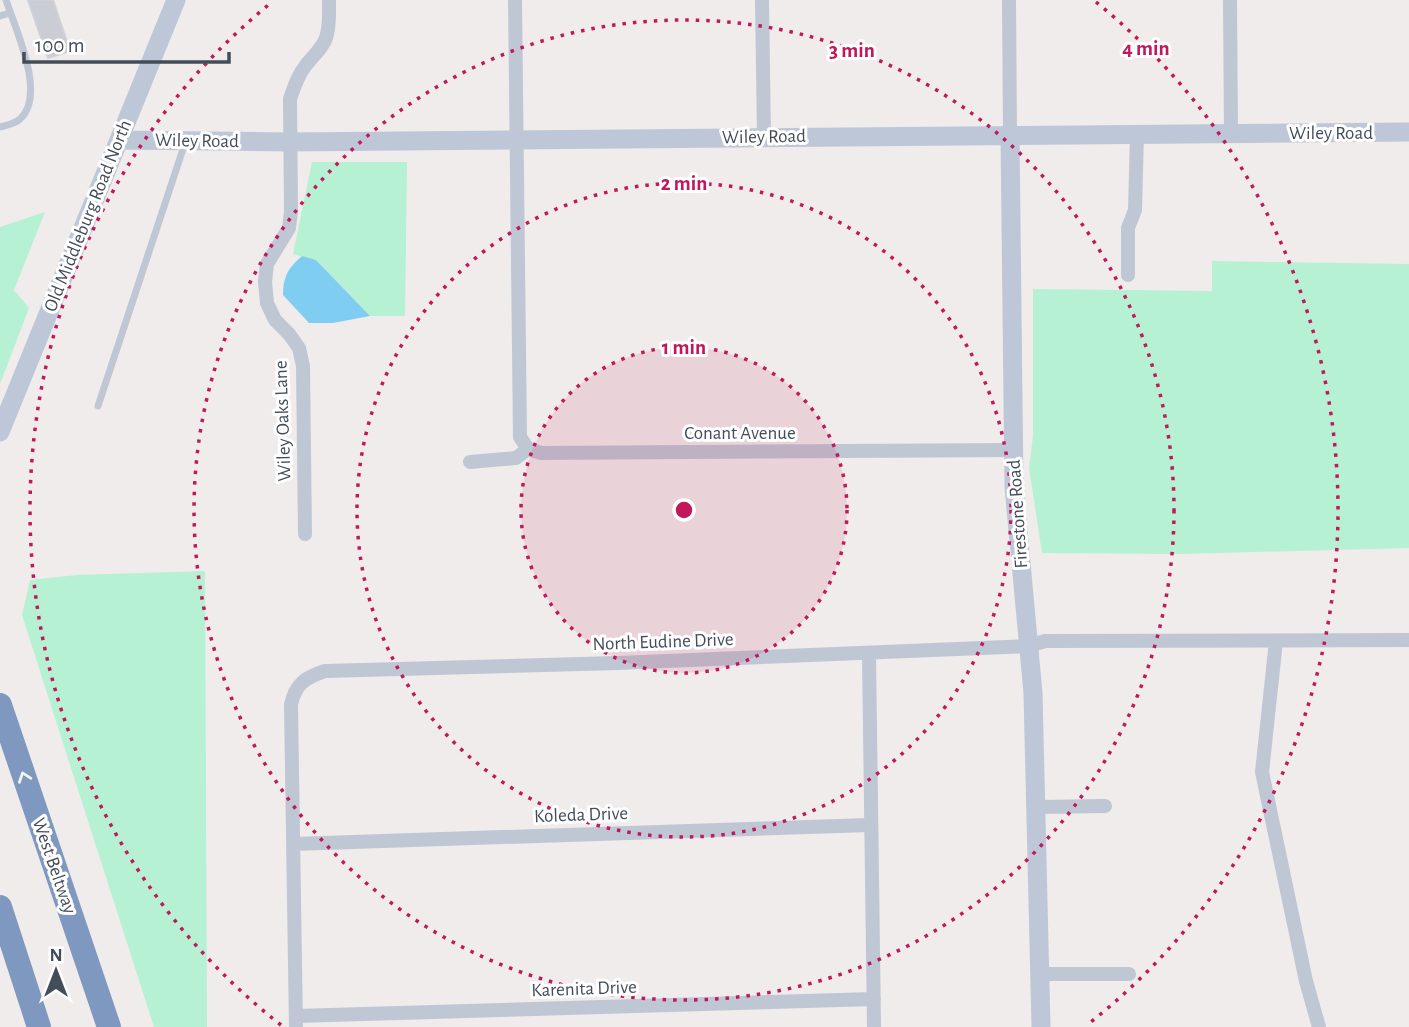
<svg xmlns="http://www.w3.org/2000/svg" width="1409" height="1027" font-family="'Alegreya Sans',sans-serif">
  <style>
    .green { fill: #b5f1d2 }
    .water { fill: #7fcef1 }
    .building { fill: #cacdd4; stroke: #cfd1d8; stroke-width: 2 }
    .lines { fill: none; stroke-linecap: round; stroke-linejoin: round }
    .lane { stroke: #bec7d3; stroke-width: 7 }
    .street { stroke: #bec7d3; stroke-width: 14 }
    .secondary { stroke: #bdc7d7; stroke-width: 19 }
    .highway { stroke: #7f98bf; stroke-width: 24 }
    .oneway { stroke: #f2f5f9 }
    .ring { fill: none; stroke: #c2185b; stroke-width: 3.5; stroke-dasharray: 3.5 7 }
    .labels { text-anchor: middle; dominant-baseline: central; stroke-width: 6; stroke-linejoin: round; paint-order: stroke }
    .street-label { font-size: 19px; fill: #434d5a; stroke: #fff }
    .centre { fill: #c2185b; stroke: #fff; stroke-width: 3.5 }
    .ring-label { font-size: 21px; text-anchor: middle; font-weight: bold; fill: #c2185b; stroke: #fff; stroke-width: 6; stroke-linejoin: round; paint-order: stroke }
  </style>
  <rect width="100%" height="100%" fill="#efeceb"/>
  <path class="green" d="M312 162H407L405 316H370L316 260 293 254Z
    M45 212 14 290 29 308 0 384V227Z
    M1212 261 1409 264V548L1180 554 1042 553 1029 468 1033 436V289L1212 291Z
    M205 571 207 1027H154L22 615 30 580 77 575Z"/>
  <path class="water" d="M302 256 316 260 370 316 333 323H309L283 295C283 277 288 268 302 256Z"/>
  <path class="building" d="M28 0H53L70 51 48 58Z"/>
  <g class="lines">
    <path class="lane" d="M0 16 10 13
      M0 127C7 125 15 124 20 119 47 95 15 28 6 0
      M98 406 185 143"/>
    <path class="street" d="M515 0 520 437 528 449
      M762 0 764 137
      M1009 0 1010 135
      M1230 0 1231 133
      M1128 275V228L1135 210 1137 134
      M528 449 541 453 1013 450
      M470 462 516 458 528 449
      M305 534 303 366 299 348 289 334 275 320 267 303 265 282 267 264 289 228 291 212 290 99C294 87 298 75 306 65 313 56 322 49 326 38 330 26 329 13 329 0
      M1276 641 1262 772 1306 981 1319 1027
      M869 653 874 1027
      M1037 807 1105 806
      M293 844 870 825
      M1040 974H1129
      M296 1016 874 999
      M296 1027 291 705C295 684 306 677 325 671L618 663 1029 646 1045 641 1409 640"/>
    <path class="secondary" d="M1010 135 1014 487 1033 693 1041 1027
      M119 140 290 142 1409 132
      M0 432 176 0"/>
    <path class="highway" d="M0 705 109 1027
      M0 907 39 1027"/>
  </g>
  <defs><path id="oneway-chevron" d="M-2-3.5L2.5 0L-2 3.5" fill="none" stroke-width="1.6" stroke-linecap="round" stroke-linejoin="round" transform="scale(1.75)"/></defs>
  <use class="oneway" href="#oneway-chevron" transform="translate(24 777) rotate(-109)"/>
  <circle cx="684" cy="510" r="163" fill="#c2185b" fill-opacity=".12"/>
  <g class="ring">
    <circle cx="684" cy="510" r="163"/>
    <circle cx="684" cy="510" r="327"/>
    <circle cx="684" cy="510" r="490"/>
    <path d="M281 1025A654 654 0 0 1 272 2M1096 2A654 654 0 0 1 1087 1025"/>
  </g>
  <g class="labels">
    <g class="street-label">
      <text x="1331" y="133">Wiley Road</text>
      <text transform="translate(764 137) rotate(-1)">Wiley Road</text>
      <text transform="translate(197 141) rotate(1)">Wiley Road</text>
      <text transform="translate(88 216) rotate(-68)">Old Middleburg Road North</text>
      <text transform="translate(283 421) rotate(-92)">Wiley Oaks Lane</text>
      <text x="740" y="433">Conant Avenue</text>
      <text transform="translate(1018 514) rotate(-94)">Firestone Road</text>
      <text transform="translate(663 642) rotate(-2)">North Eudine Drive</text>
      <text transform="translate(581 815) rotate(-2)">Koleda Drive</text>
      <text transform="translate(54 866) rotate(71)">West Beltway</text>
      <text transform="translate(584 989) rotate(-2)">Karenita Drive</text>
    </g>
  </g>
  <circle cx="684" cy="510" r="10" class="centre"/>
  <g class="ring-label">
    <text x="1146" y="55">4 min</text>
    <text x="852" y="57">3 min</text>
    <text x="684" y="190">2 min</text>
    <text x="684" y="354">1 min</text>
  </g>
  <g transform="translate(56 971)" stroke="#ffffff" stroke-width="5" paint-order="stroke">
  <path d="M0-5L12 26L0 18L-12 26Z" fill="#434d5a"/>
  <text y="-10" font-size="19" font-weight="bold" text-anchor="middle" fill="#434d5a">N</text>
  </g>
  <path d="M24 52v10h205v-10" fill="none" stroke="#434d5a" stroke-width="3.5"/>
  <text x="35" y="52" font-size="21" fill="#434d5a" stroke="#ffffff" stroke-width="5" paint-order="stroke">100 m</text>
</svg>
